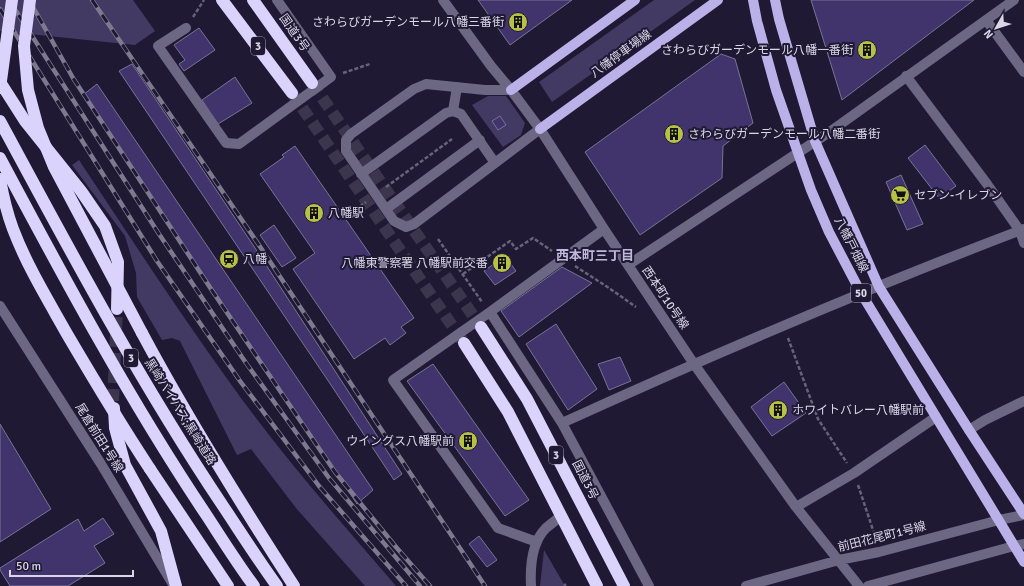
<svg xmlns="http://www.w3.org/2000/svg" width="1024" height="586" font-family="Signika,'Noto Sans JP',sans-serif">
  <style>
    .green { fill: #433a63 }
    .building { fill: #41336b; stroke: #797494 }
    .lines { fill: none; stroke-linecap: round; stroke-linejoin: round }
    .highway-tunnel { stroke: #3b354e; stroke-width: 12; stroke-dasharray: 12 6; stroke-linecap: butt }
    .path { stroke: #68637a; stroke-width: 2.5; stroke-dasharray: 4 2; stroke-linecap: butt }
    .minor { stroke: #6c6782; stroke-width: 10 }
    .major { stroke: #bbb1e9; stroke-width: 10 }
    .highway { stroke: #dad3fc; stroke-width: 12 }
    .rail-casing { stroke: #7e798f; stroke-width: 4.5 }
    .rail { stroke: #1f1933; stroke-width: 3; stroke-dasharray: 9; stroke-linecap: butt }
    .highway-bridge { stroke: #dad3fc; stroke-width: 12 }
    .labels { text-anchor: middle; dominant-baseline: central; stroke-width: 4; stroke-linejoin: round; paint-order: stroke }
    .shield { fill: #1f1933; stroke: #a19db2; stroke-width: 1 }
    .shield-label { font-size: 11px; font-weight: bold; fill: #d9d6e8 }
    .poi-label { font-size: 12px; fill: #d9d6e8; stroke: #1f1933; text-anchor: start }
    .street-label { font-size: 12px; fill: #d9d6e8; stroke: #1f1933 }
    .neighbourhood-label { font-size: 13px; font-weight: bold; fill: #bfb9dc; stroke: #1f1933 }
  </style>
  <rect width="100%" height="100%" fill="#1f1933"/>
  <path class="green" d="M0 0H133L155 31 135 45 0 31Z
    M654 0H695L552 102 539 82Z
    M488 96H506L525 123 521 135 503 147 472 105Z
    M79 160C128 234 176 308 228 380 279 452 338 519 396 586H365L296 508 251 449 237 455 180 341 172 338 162 340 137 297 136 273 125 236 72 165Z
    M544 550 565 586H540Z"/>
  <path class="building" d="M478 0H572L510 45Z
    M811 0H974L842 100Z
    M199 28 215 50 184 71 179 64 185 60 174 45Z
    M721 54 735 59 753 123 723 146 722 178 640 235 585 152Z
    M132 64 255 248 402 474 394 480 331 385 119 71Z
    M235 77 252 103 218 124 202 100Z
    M97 84 373 490 357 504 83 95Z
    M500 116 506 125 498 130 492 121Z
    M925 145 956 186 939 198 908 158Z
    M295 146 414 318 401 327 406 333 390 345 385 338 354 359 293 269 315 253 260 174 284 157 282 155Z
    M901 175 923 224 907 230 886 182Z
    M274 225 296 258 282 267 260 235Z
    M505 256 516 271 495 285 484 271Z
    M562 267 592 283 519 337 501 311Z
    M556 324 597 389 568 410 526 344Z
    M620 357 631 381 609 390 598 364Z
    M433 364 529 500 505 516 407 381Z
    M784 382 806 413 772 436 751 407Z
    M0 424 51 509 0 542Z
    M103 518 114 534 94 546 105 563 68 586H10L0 570V568L78 519 84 531Z
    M479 536 497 560 487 567 469 544Z"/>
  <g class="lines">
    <path class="highway-tunnel" d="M312 83 481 327
      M292 93 464 343
      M113 401 117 309"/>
    <path class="path" d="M193 17 204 0
      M343 73 370 64
      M386 187 452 139
      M355 210 366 202
      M438 239 482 302
      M575 266 609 288 636 307
      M463 274 510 241 516 249 533 238 552 251
      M788 338 818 419 847 463
      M858 485 876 539
      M564 586 566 584"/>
    <path class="minor" d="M443 0 491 66 511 90 540 129 604 229 694 364 796 507 859 586
      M986 20 1024 72
      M186 28 158 46 226 143 239 144 331 77 277 0
      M906 76 987 184 1020 231 1024 243
      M511 90H485L426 84 414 89 351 134 346 140V151L394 221 406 227 414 224 540 129
      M453 111 457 87
      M361 174 446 113 453 111 461 114 495 163
      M386 209 480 140
      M604 229 490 312 562 423 649 586
      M628 265 831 131 1014 0
      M0 306 101 464 174 586
      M490 312 393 380 498 528 537 542
      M562 423C714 354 868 288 1024 229
      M969 430 985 420 1024 401
      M796 507 854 473 936 417
      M531 586C530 567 532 542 546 528 551 524 556 520 561 516
      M746 586 839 560 879 552 999 520 1024 515
      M868 586 1014 546 1024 544"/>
    <path class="major" d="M753 0 757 21 776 90 811 190 829 232 861 293 1024 562
      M775 0 779 19 815 141 879 287 969 430 1024 514
      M511 90 635 0
      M540 129 718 0"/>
    <path class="highway" d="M222 0 292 93
      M253 0 312 83
      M0 82 25 121 81 191 105 226 118 262 117 309
      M0 121C70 251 140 382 223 506 241 533 258 560 277 586
      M0 158C65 280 130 401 207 516 222 539 237 563 254 586
      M481 327 527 399 624 586
      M142 333C188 419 241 504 294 586
      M464 343 508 412 597 586
      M114 408 115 428 125 465 161 531 176 586
      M150 469 228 586"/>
    <defs>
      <path id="rail" d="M9 0 159 234 246 363 329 478 420 586
        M29 0 73 78 211 289 335 472 396 547 430 586
        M92 0 265 254 485 586
        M0 9 157 261 240 381 319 486 406 586"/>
    </defs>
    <use href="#rail" class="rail-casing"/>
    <use href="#rail" class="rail"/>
    <path class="highway-bridge" d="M30 0 24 46 28 90 38 128 54 167 142 333
      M0 88 12 0
      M0 179C3 196 7 213 13 229 27 266 48 300 67 334 94 380 121 425 150 469"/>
  </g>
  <defs>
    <symbol id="building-disc" viewBox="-11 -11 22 22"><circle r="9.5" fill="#b8c147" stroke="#1f1933"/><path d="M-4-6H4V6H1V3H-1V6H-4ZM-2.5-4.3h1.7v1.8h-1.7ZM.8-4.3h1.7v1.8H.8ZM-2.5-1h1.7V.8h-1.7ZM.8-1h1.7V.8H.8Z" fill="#111"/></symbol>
    <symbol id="supermarket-disc" viewBox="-11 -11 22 22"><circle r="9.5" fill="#b8c147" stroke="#1f1933"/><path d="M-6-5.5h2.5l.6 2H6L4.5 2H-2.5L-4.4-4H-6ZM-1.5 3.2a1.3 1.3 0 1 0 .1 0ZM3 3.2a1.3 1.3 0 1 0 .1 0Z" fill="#111"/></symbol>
    <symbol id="station-disc" viewBox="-11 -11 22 22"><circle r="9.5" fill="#b8c147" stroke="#1f1933"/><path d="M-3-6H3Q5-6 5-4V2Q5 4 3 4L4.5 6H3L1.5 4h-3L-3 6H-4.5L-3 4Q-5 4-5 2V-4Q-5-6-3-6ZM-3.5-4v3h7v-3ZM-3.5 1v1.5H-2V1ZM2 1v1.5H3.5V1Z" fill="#111"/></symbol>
  </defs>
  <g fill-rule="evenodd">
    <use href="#building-disc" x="507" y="11" width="22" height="22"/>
    <use href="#building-disc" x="856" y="39" width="22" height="22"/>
    <use href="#building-disc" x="663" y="123" width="22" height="22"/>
    <use href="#supermarket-disc" x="889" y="184" width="22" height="22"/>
    <use href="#building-disc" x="303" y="202" width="22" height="22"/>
    <use href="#station-disc" x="218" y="248" width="22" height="22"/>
    <use href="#building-disc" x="491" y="252" width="22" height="22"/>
    <use href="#building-disc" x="767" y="399" width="22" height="22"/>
    <use href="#building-disc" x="457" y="430" width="22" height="22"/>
  </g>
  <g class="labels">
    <g class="shield">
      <rect x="251" y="37" width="14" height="18" rx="3"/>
      <rect x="851" y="284" width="20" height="18" rx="3"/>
      <rect x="124" y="349" width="14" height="18" rx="3"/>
      <rect x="549" y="446" width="14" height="18" rx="3"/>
    </g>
    <g class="shield-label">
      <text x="258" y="46">3</text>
      <text x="861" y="293">50</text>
      <text x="131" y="358">3</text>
      <text x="556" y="455">3</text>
    </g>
    <g class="poi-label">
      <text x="504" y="22" text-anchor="end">さわらびガーデンモール八幡三番街</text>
      <text x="853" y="50" text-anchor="end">さわらびガーデンモール八幡一番街</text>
      <text x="688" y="134">さわらびガーデンモール八幡二番街</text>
      <text x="914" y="195">セブン-イレブン</text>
      <text x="328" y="213">八幡駅</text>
      <text x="243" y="259">八幡</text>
      <text x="488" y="263" text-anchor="end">八幡東警察署 八幡駅前交番</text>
      <text x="792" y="410">ホワイトバレー八幡駅前</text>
      <text x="454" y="441" text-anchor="end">ウイングス八幡駅前</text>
    </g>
    <g class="street-label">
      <text transform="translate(294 33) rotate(55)">国道3号</text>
      <text transform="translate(621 54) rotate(-36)">八幡停車場線</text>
      <text transform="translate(851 245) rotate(63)">八幡戸畑線</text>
      <text transform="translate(665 298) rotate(56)">西本町10号線</text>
      <text transform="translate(180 412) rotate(58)">黒崎バイパス;黒崎道路</text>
      <text transform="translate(99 438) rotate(58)">尾倉前田1号線</text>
      <text transform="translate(585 480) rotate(63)">国道3号</text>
      <text transform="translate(882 537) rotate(-14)">前田花尾町1号線</text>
    </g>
    <g class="neighbourhood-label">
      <text x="595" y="256">西本町三丁目</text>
    </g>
  </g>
  <g transform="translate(996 28) rotate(231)" stroke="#1f1933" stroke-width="3" paint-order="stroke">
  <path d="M0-3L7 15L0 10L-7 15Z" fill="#d9d6e8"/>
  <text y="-6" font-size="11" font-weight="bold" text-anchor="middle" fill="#d9d6e8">N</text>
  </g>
  <path d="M10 570v6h123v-6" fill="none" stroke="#d9d6e8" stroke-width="2"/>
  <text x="16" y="570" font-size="12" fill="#d9d6e8" stroke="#1f1933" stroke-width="3" paint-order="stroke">50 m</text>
</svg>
